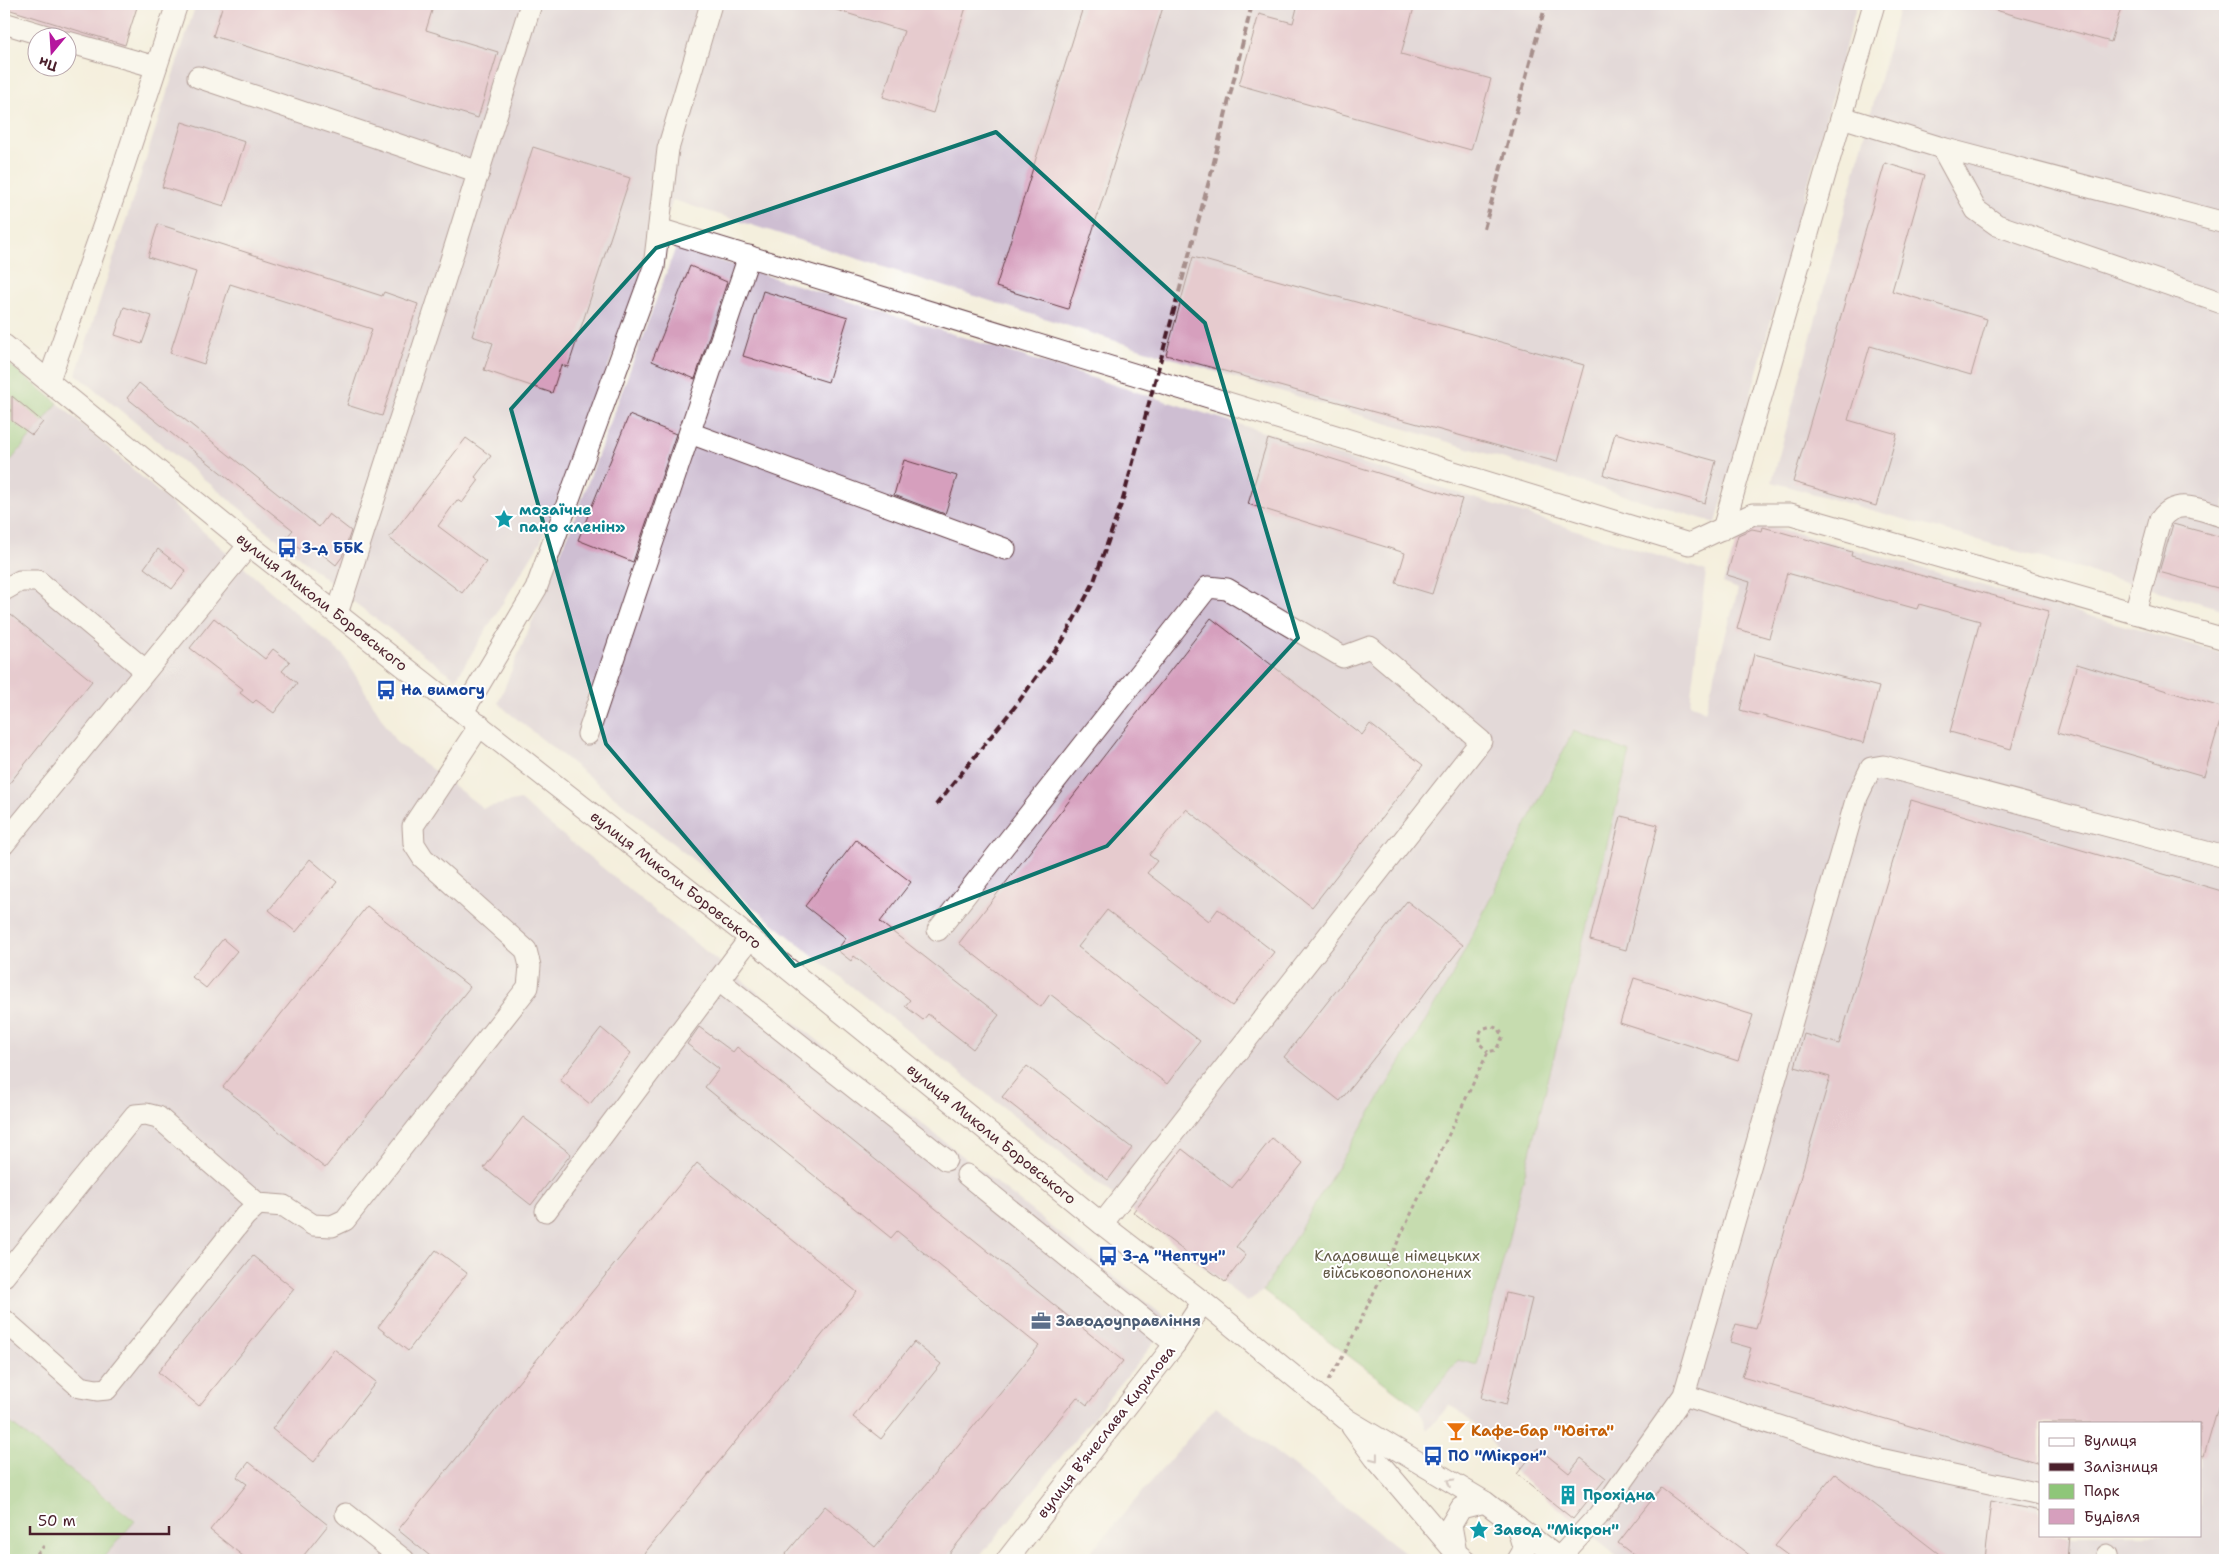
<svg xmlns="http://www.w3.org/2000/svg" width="2229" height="1564" font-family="'Shantell Sans',sans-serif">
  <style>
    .industrial { fill: #cebed2; fill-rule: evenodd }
    .green { fill: #8ec679; stroke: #6c7252 }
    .building { fill: #d69fbd }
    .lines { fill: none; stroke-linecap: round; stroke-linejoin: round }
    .minor-casing { stroke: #643e46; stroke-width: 23 }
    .path { stroke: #643e46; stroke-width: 3; stroke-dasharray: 4 4; stroke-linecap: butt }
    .minor { stroke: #fff; stroke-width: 21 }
    .rail { stroke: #4a1f2b; stroke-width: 4; stroke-dasharray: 8 4; stroke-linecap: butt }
    .oneway { stroke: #ae9aa0 }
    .marked { fill: none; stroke: #0f766e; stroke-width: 4; stroke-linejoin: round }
    .labels { text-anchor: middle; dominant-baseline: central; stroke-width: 4; stroke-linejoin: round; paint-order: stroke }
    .culture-label { font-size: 15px; font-weight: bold; fill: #0d838f; stroke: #fff; text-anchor: start }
    .transit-label { font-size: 15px; font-weight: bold; fill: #164399; stroke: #fff; text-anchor: start }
    .street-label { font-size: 15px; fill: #4a1f2b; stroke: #fff }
    .park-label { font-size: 15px; fill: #625946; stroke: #fff }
    .service-label { font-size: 15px; font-weight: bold; fill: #4e5e75; stroke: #fff; text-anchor: start }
    .food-label { font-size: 15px; font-weight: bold; fill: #c56008; stroke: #fff; text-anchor: start }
  </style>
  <rect width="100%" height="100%" fill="#fff"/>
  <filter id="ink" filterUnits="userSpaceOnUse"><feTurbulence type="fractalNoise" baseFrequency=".02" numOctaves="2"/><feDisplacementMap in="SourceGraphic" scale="10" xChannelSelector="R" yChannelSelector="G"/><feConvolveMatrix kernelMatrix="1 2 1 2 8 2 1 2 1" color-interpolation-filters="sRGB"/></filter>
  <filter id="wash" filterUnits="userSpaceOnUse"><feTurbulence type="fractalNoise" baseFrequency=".0096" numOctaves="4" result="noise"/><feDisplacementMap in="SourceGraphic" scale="20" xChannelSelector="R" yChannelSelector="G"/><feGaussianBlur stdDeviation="1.12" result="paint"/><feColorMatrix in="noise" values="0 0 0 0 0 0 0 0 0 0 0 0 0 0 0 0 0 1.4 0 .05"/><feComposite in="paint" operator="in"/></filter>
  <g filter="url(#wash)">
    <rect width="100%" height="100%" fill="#f4efdd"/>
    <path class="industrial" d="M196 4H1857L1716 523 1138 348 673 200 541 541 456 679 355 603 76 374Z
      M1900 4H2225V610L1772 482Z
      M676 247 1706 571 1690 703 1705 711 1738 589 1723 583 1744 518 2225 654V1560H1621L1517 1474 1483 1432 1450 1404 1427 1431 1419 1409 1458 1360 1477 1365 1630 752 1573 731 1451 978 1263 1291 1247 1302 508 712 498 703 570 530ZM2040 1423H2200V1535H2040Z
      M58 403 343 655 396 742 483 808 520 800 659 914 1171 1322 977 1560H101L135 1520 4 1418V469Z
      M1216 1406 1414 1560H1084Z"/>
    <path class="green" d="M4 360 58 403 4 469Z
      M1573 731 1630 752 1477 1365 1458 1360 1419 1409 1263 1291 1451 978Z
      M4 1418 135 1521 101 1560H4Z"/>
    <g id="blocks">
      <path class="building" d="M4 4H138L125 45 4 8Z
        M223 4H434L426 30 498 52 478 118 213 36Z
        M828 4H967L933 113 883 97 904 31 827 7Z
        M1084 4H1164L1068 309 996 287Z
        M1298 4H1415L1401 54 1491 79 1471 150 1239 85 1259 14 1293 23Z
        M1988 4H2122L2111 42 1988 8Z
        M182 122 245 142 224 206 162 187Z
        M533 147 630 178 568 367 561 365 552 393 484 370 493 343 472 336Z
        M1885 163 1925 175 1892 291 1987 319 1971 375 1870 346 1848 420 1897 434 1876 506 1793 482Z
        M158 224 382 296 384 292 418 304 382 416 347 405 372 329 230 284 204 364 170 353 196 272 148 257Z
        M1193 257 1584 365 1557 462 1166 355Z
        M690 266 727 282 695 379 652 361Z
        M763 291 848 317 828 382 743 356Z
        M124 307 152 316 142 344 115 335Z
        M139 383 319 527 329 514 351 531 342 557 336 565 307 542 301 550 286 538 293 530 127 398Z
        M12 396 43 422 32 435 12 421Z
        M629 415 676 434 633 562 578 540Z
        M1615 433 1716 461 1705 503 1604 475Z
        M466 438 491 456 475 477 479 480 462 503 457 500 438 526 486 562 462 593 389 538Z
        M1268 439 1462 499 1432 594 1396 583 1405 553 1248 504Z
        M904 460 957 476 945 514 894 495Z
        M2173 524 2225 538V590L2159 572Z
        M1763 527 1852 552 1851 556 2049 611 2011 749 1950 732 1980 621 1919 604 1917 609 1787 573 1769 638 1737 629 1750 582 1727 575 1738 535 1752 529 1762 531Z
        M158 549 186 571 172 589 144 568Z
        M11 615 92 681 4 790V624Z
        M214 618 265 659 273 649 290 662 282 671 297 683 274 713 256 700 253 703 240 693 243 689 190 648Z
        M1211 618 1362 735 1370 724 1423 765 1312 907 1186 809 1149 855 1157 861 1147 873 1209 921 1218 909 1274 952 1232 1006 1107 910 1078 947 1200 1041 1167 1084 1050 994 1041 1007 959 943Z
        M1754 654 1879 687 1864 743 1740 710Z
        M2077 664 2224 708 2204 776 2057 733Z
        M1911 800 2225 892V1384L2204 1456 2200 1455V1423H2040V1464L1742 1377 1751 1348 1730 1342 1736 1324 1756 1329 1830 1077 1795 1067 1804 1034 1839 1044Z
        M1621 816 1658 825 1626 950 1590 940Z
        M856 840 911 882 880 922 999 1015 973 1049 928 1014 923 1020 905 1006 910 1000 854 956 851 961 837 950 846 938 805 906Z
        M310 859 337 882 296 932 269 910Z
        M1407 901 1463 945 1340 1101 1284 1057Z
        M367 906 470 987 325 1168 223 1087Z
        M223 939 237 951 206 988 192 977Z
        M1634 978 1753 1015 1738 1061 1620 1023Z
        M699 1027 733 1052 737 1047 1123 1361 1087 1405 1077 1397 944 1560H781L825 1506 875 1547 1039 1346 897 1231 891 1238 705 1087 719 1069 687 1044Z
        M601 1028 631 1053 590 1104 560 1080Z
        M1027 1066 1132 1148 1108 1180 1002 1097Z
        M523 1117 571 1154 531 1205 484 1168Z
        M1272 1138 1303 1163 1236 1247 1246 1255 1225 1282 1133 1212 1182 1149 1232 1188Z
        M697 1163 857 1292 639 1560H435L398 1530Z
        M436 1250 467 1273 408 1351 378 1327Z
        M253 1256 294 1289 199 1406 158 1372Z
        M1506 1293 1532 1299 1506 1405 1481 1398Z
        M914 1342 941 1364 881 1439 853 1417Z
        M334 1349 376 1382 314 1462 272 1429Z
        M1538 1448 1569 1473 1581 1458 1606 1478 1573 1519 1517 1474Z
        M249 1462 328 1525 300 1560H248L210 1530 247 1484 237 1477Z
        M1835 1474 1947 1560H1794L1775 1546Z
        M1661 1488 1756 1560H1640L1618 1543Z
        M1991 1501 2040 1511V1535H2069L2067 1560H1984Z"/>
    </g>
  </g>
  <g filter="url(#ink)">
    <use href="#blocks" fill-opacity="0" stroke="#643e46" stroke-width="1"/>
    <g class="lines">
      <defs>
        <g id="minor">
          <path d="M4 23 53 38"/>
          <path d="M68 42 156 67"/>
          <path d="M198 77 479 172"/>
          <path d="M1842 117 1942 148 2225 223"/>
          <path d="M1942 148 1976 210 1997 225 2225 304"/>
          <path d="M659 229 1689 544 1753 514H1791L2225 639"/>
          <path id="s1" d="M4 345 249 545 750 938 1102 1224 1203 1302 1346 1419 1485 1502 1561 1560"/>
          <path d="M49 380 114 196 177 4"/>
          <path d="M690 433 1005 549"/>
          <path d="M1723 529 1874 4"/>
          <path d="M4 590 20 581H38L145 670"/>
          <path d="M2135 613 2160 520C2177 496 2202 511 2225 517"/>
          <path d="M337 614 439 298 531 4"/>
          <path d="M463 712 536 589 654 267 668 149 711 4"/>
          <path d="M588 734 749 256"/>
          <path d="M4 844 249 545"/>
          <path d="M938 930 1208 587 1227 589 1343 657 1370 647 1481 741 1102 1224"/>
          <path d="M718 980 946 1160"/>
          <path d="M967 1175 1175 1344"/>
          <path d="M546 1211 750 938"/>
          <path d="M4 1276 135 1115 146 1114 158 1117 258 1204 284 1206 313 1225 332 1226 345 1220 528 987 530 966 526 950 423 858 414 844 413 826 480 725"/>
          <path d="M4 1320 80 1387 97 1390 107 1389 245 1216 258 1204"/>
          <path d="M1684 1395 1880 1459 2040 1494"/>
          <path d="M1352 1427 1375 1458 1456 1553 1465 1560"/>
          <path d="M346 1514 404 1560"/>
          <path d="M1517 1526 1524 1550 1518 1560"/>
          <path d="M1456 1553 1451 1525 1461 1508 1485 1502"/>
          <path d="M2107 1555 2108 1560"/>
          <path d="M1559 1558 1598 1516 1684 1395 1857 797 1871 768 1883 766 2225 857"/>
          <path d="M1007 1560 1175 1344 1203 1302"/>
        </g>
      </defs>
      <use href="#minor" class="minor-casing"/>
      <path class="path" d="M1328 1380 1345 1353 1488 1052 1496 1050 1503 1036 1499 1029 1491 1026 1482 1029 1479 1035V1043L1488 1052
        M31 1560 44 1546"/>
      <use href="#minor" class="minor"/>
      <path class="rail" d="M1484 229 1546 4
        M936 805 1017 704 1063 640 1093 584 1123 499 1212 170 1252 4"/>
    </g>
    <defs><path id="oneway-chevron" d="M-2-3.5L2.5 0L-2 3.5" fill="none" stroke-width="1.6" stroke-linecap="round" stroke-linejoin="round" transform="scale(1.25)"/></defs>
    <g class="oneway">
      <use href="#oneway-chevron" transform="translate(1375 1458) rotate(52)"/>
      <use href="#oneway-chevron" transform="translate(1450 1482) rotate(-149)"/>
    </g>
  </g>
  <path d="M0 0H2229V1564H0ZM996 132 1205 323 1298 638 1107 846 795 966 606 744 511 409 656 248Z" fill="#f4efdd" fill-opacity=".55" fill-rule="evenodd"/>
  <path class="marked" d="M996 132 1205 323 1298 638 1107 846 795 966 606 744 511 409 656 248Z"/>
  <defs>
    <symbol id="sight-bare" viewBox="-9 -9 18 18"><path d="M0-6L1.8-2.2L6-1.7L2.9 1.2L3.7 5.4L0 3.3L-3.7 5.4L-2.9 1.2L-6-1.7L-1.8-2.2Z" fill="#0f9aa8" stroke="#fff" stroke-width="2.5" paint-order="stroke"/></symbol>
    <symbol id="bus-bare" viewBox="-9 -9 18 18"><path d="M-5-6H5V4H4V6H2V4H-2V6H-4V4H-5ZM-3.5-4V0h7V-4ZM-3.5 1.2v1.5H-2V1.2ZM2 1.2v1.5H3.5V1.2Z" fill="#1a4fb4" stroke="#fff" stroke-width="2.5" paint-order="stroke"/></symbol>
    <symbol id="office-bare" viewBox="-9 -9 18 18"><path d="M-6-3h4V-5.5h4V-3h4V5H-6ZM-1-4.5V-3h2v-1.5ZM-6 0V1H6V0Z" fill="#5c6f8a" stroke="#fff" stroke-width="2.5" paint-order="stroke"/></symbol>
    <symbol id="bar-bare" viewBox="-9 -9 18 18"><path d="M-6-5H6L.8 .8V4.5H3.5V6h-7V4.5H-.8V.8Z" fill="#e8710a" stroke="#fff" stroke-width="2.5" paint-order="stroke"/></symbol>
    <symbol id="building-bare" viewBox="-9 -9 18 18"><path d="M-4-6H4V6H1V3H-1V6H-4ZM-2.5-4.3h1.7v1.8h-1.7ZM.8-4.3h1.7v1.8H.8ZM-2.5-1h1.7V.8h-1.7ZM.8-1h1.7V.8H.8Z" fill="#0f9aa8" stroke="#fff" stroke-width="2.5" paint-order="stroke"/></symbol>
  </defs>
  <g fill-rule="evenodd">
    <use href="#sight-bare" x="490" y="505" width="28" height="28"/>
    <use href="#bus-bare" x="273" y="534" width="28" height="28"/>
    <use href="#bus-bare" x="372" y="676" width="28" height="28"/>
    <use href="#bus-bare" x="1094" y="1242" width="28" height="28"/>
    <use href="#office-bare" x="1027" y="1307" width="28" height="28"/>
    <use href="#bar-bare" x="1442" y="1417" width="28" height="28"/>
    <use href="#bus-bare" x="1419" y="1442" width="28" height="28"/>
    <use href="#building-bare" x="1554" y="1481" width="28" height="28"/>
    <use href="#sight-bare" x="1465" y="1516" width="28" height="28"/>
  </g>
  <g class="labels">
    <g class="culture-label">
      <text x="519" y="510">мозаїчне<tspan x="519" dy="17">пано «ленін»</tspan></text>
      <text x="1583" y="1495">Прохідна</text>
      <text x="1494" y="1530">Завод "Мікрон"</text>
    </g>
    <g class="transit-label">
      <text x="302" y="548">З-д ББК</text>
      <text x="401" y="690">На вимогу</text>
      <text x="1123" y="1256">З-д "Нептун"</text>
      <text x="1448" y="1456">ПО "Мікрон"</text>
    </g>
    <g class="street-label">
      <text stroke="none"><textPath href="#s1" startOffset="409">вулиця Миколи Боровського</textPath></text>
      <text stroke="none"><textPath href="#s1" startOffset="859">вулиця Миколи Боровського</textPath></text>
      <text stroke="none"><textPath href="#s1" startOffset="1264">вулиця Миколи Боровського</textPath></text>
      <text transform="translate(1106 1432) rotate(-52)">вулиця Вʼячеслава Кирилова</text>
    </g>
    <g class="park-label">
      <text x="1397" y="1256">Кладовище німецьких<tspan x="1397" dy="17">військовополонених</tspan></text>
    </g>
    <g class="service-label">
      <text x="1056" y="1321">Заводоуправління</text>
    </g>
    <g class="food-label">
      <text x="1471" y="1431">Кафе-бар "Ювіта"</text>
    </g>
  </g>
  <rect width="2229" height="1564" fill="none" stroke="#fff" stroke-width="20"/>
  <rect x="2039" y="1422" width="162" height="115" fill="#ffffff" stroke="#b7a5aa"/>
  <rect x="2049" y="1438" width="25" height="8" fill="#ffffff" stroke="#b7a5aa"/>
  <text x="2084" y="1446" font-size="15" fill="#4a1f2b">Вулиця</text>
  <rect x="2049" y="1463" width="25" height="8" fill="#4a1f2b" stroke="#b7a5aa"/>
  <text x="2084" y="1472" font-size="15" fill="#4a1f2b">Залізниця</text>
  <rect x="2049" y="1484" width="25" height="15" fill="#8ec679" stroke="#b7a5aa"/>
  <text x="2084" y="1496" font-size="15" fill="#4a1f2b">Парк</text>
  <rect x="2049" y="1509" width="25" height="15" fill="#d69fbd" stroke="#b7a5aa"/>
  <text x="2084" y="1522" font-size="15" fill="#4a1f2b">Будівля</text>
  <g transform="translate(52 52) rotate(198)"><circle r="24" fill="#ffffff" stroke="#b7a5aa"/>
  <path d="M0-4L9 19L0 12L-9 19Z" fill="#b5179e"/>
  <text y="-8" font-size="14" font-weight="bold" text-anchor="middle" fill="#4a1f2b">Пн</text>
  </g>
  <path d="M30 1526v8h139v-8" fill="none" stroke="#4a1f2b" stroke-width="2.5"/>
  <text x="38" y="1526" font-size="15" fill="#4a1f2b" stroke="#ffffff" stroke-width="4" paint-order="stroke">50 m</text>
</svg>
